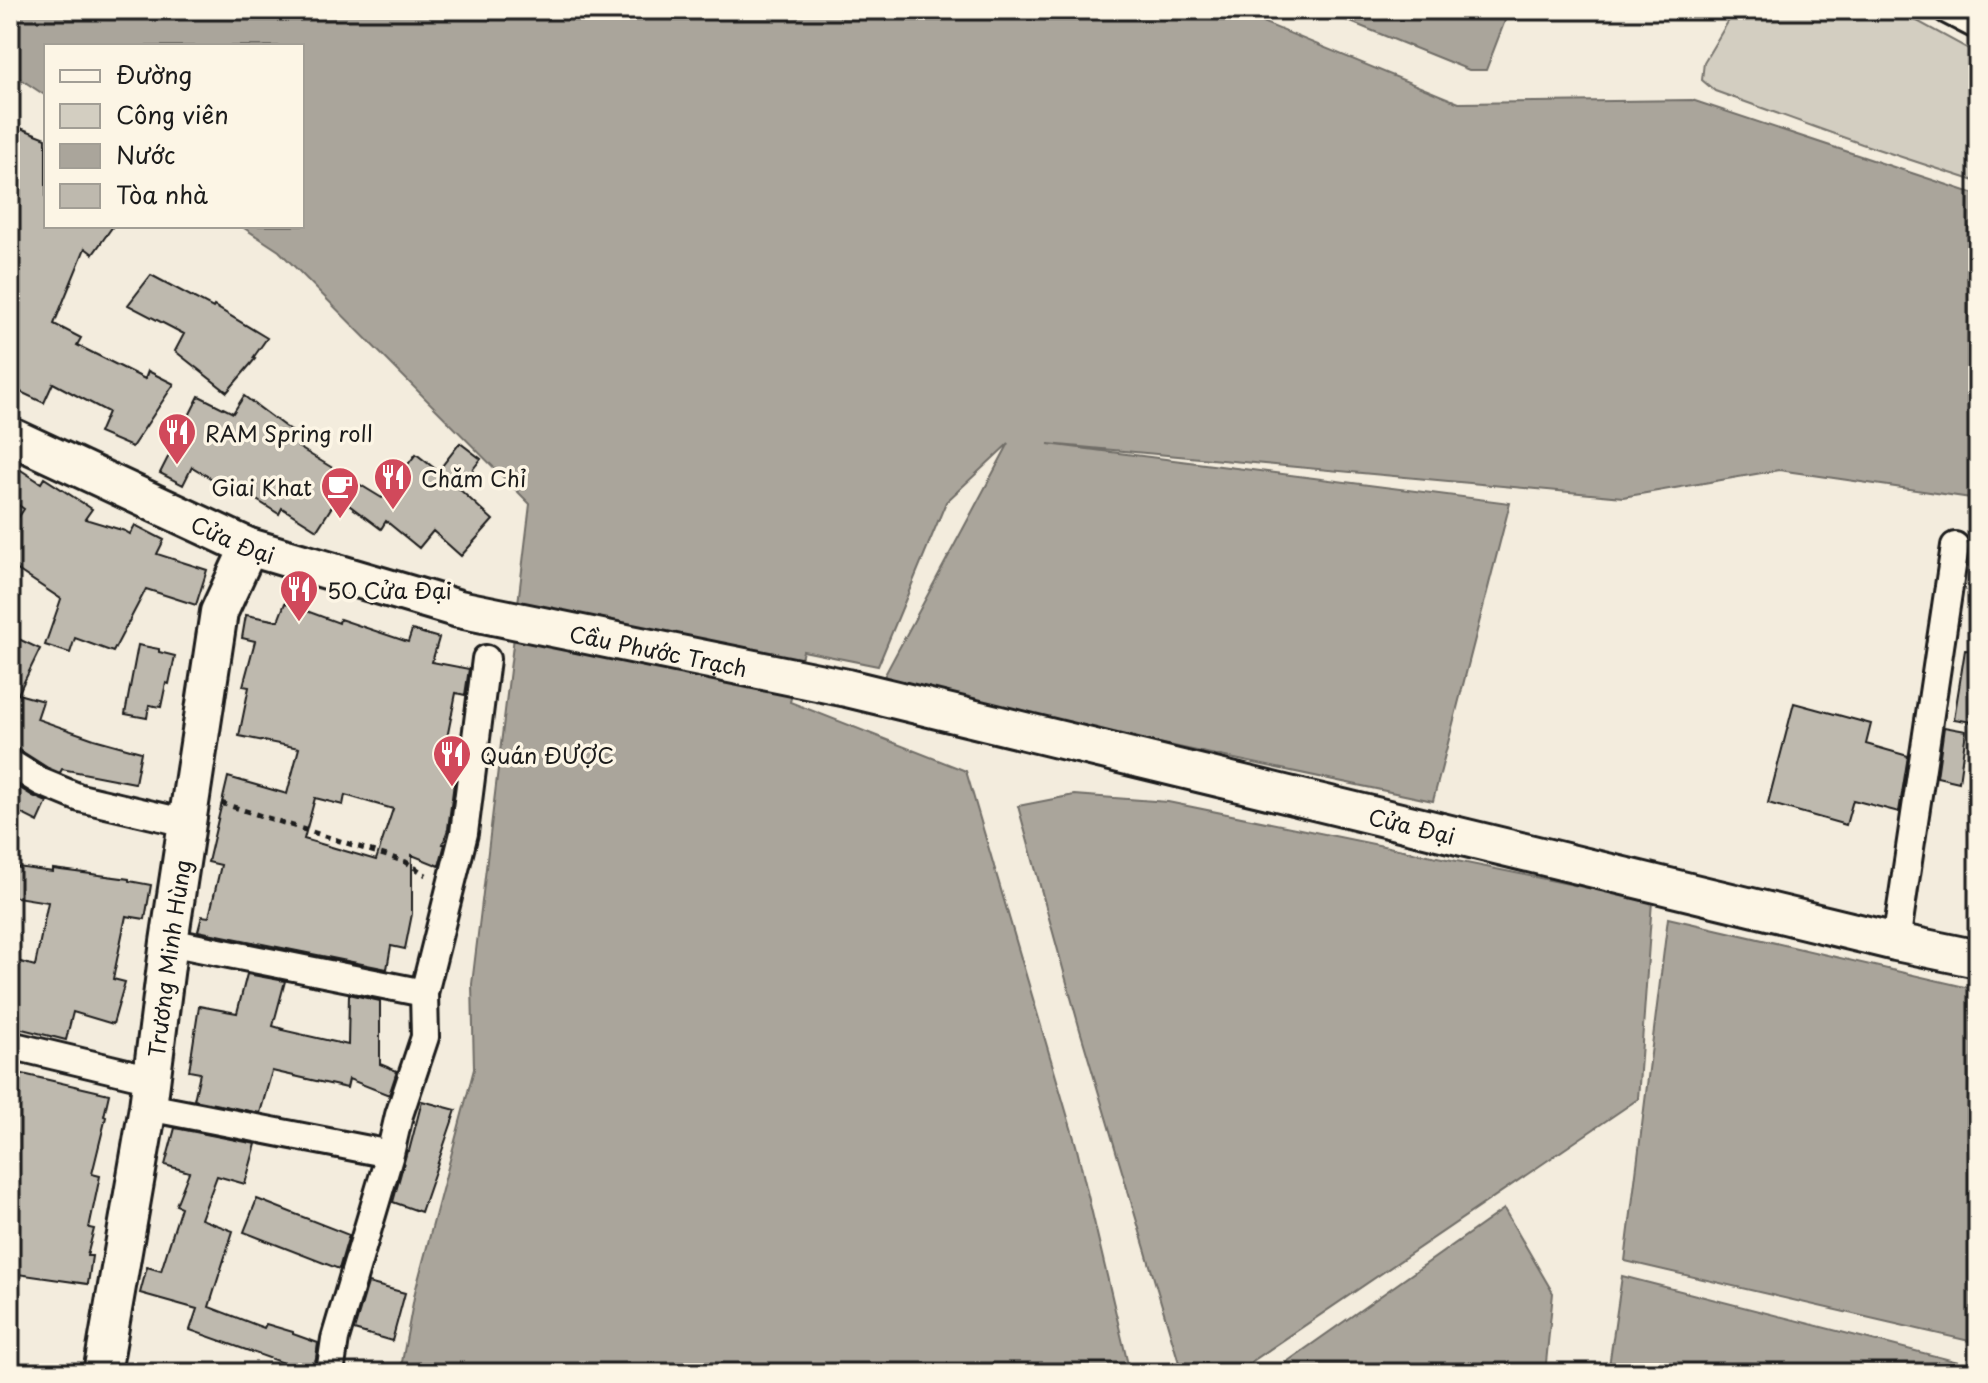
<svg xmlns="http://www.w3.org/2000/svg" width="1988" height="1383" font-family="'Playpen Sans',sans-serif">
  <style>
    .green { fill: #d3cec1; stroke: #78756e; stroke-width: 2 }
    .water { fill: #aaa59b; stroke: #716e68; stroke-width: 2 }
    .building { fill: #beb9ae; stroke: #1c1c1c; stroke-width: 2; fill-rule: evenodd }
    .lines { fill: none; stroke-linecap: round; stroke-linejoin: round }
    .street-casing { stroke: #1c1c1c; stroke-width: 32 }
    .secondary-casing { stroke: #1c1c1c; stroke-width: 42 }
    .path { stroke: #1c1c1c; stroke-width: 5; stroke-dasharray: 6 6; stroke-linecap: butt }
    .street { stroke: #fcf5e5; stroke-width: 26 }
    .secondary { stroke: #fcf5e5; stroke-width: 36 }
    .labels { text-anchor: middle; dominant-baseline: central; stroke-width: 7; stroke-linejoin: round; paint-order: stroke }
    .poi-label { font-size: 22px; fill: #1c1c1c; stroke: #fcf5e5; text-anchor: start }
    .street-label { font-size: 22px; fill: #1c1c1c; stroke: #fcf5e5 }
  </style>
  <rect width="100%" height="100%" fill="#f3ecdd"/>
  <filter id="ink" filterUnits="userSpaceOnUse"><feTurbulence type="fractalNoise" baseFrequency=".0125" numOctaves="2"/><feDisplacementMap in="SourceGraphic" scale="16" xChannelSelector="R" yChannelSelector="G"/><feConvolveMatrix kernelMatrix="1 2 1 2 8 2 1 2 1" color-interpolation-filters="sRGB"/></filter>
  <g filter="url(#ink)">
    <path class="green" d="M1735 10H1897L1978 54V182L1862 144 1715 91 1702 80 1704 62Z"/>
    <path class="water" d="M10 10H1233L1459 103 1692 100 1978 195V499L1779 470 1623 497 1048 444 1510 503 1433 801 880 684 1009 443 946 502 878 666 803 651 790 702 966 771 1076 1145 1130 1373H400L415 1292 474 1069 472 984 530 504 279 251 241 226H302V46H46V96L10 72Z
      M1321 10H1509L1486 70H1469Z
      M1074 795 1168 802 1652 901 1638 1099 1235 1373H1182L1080 1030 1018 806Z
      M1668 918 1978 990V1343L1625 1261Z
      M1504 1209 1553 1293 1545 1373H1271Z
      M1622 1276 1978 1367V1373H1608Z"/>
    <path class="building" d="M10 124 46 138V226H113L93 254 85 248 54 324 81 338 77 345 145 379 148 371 174 384 132 447 99 433 108 412 53 383 44 403 10 387Z
      M151 275 213 308 214 306 267 338 253 358 255 359 227 392 175 351 184 334 128 305Z
      M199 396 233 413 244 396 303 440 298 447 382 498 416 454 438 471 460 443 481 459 458 488 493 520 461 556 433 531 419 548 386 521 381 529 338 497 317 530 282 508 279 514 247 494 244 498 192 467 183 485 160 473Z
      M10 463 41 483 44 478 92 509 85 519 125 531 130 534 135 525 164 540 157 554 207 570 196 605 146 589 113 652 75 638 70 653 45 645 61 599 10 565V530L24 509 10 499Z
      M285 603 339 623 340 619 408 642 412 630 439 638 432 662 469 669 465 695 456 693 442 763 456 768 448 829 443 844H445L439 866 412 855V914L405 949 391 946 387 969 198 931 202 916 209 917 221 865 208 862 228 777 287 794 299 748 239 736 249 687 243 686 255 641 242 638 246 615 278 621ZM345 795 393 809 376 860 304 839 315 798 343 805Z
      M10 635 40 649 18 694 43 701 37 719 94 739 141 752 135 783 62 769 60 773 48 768 18 749 10 747Z
      M138 645 159 649V652L175 656 169 684 166 683 161 707 149 705 147 718 125 714Z
      M1965 650 1978 651V723L1954 719Z
      M1794 703 1871 724 1866 744 1908 756 1899 812 1853 800 1846 825 1768 803Z
      M1944 727 1966 731 1959 782 1937 777Z
      M10 782 33 796 47 802 38 822 10 808Z
      M10 866 53 872V869L129 879V881L151 885 145 919 126 916 113 979 125 982 113 1024 73 1012 66 1040 10 1026V959L35 966 48 902 10 896Z
      M247 974 285 981 273 1026 283 1029 282 1030 348 1045 349 994 380 1001V1064L397 1071 389 1095 349 1079 347 1088 272 1071 260 1113 194 1100 200 1073 189 1071 199 1006 237 1013Z
      M10 1071 109 1094 104 1116 106 1117 92 1174 100 1176 89 1228 94 1229 87 1256H92L88 1284 10 1273Z
      M422 1101 456 1110 421 1212 393 1202 407 1151H409Z
      M175 1128 256 1144 245 1184 217 1176 201 1219 233 1231 209 1307 264 1328 266 1324 293 1332V1334L318 1343 316 1358 311 1373 190 1330 197 1309 140 1293 147 1267 161 1271 181 1207 176 1205 189 1172 165 1165Z
      M257 1199 349 1235 339 1269 244 1232Z
      M368 1283 405 1293 392 1341 354 1330Z"/>
    <g class="lines">
      <defs>
        <path id="street" d="M1947 10 1978 26
          M10 763 41 782 80 798 187 823
          M169 942 424 993
          M1896 942 1955 546
          M10 1045 152 1079
          M148 1107 390 1154
          M330 1373 335 1339 390 1154 399 1115 425 1037 424 993 464 833 486 659"/>
        <g id="secondary">
          <path id="s1" d="M10 436 249 547 459 609 847 688 1896 942 1978 959"/>
          <path id="s2" d="M102 1373 148 1107 169 942 219 612 249 547"/>
        </g>
      </defs>
      <use href="#street" class="street-casing"/>
      <use href="#secondary" class="secondary-casing"/>
      <path class="path" d="M221 803 406 862 426 875"/>
      <use href="#street" class="street"/>
      <use href="#secondary" class="secondary"/>
    </g>
  </g>
  <defs>
    <symbol id="restaurant-pin" viewBox="-11 -11 22 30"><path d="M0 17L-7.5 6A9.5 9.5 0 1 1 7.5 6Z" fill="#d1495b" stroke="#fcf5e5"/><path d="M-5-6h1v4h1v-4h1v4h1v-4h1v5L-1.5 .5V6h-2V.5L-5-1ZM5-6V6H3V1.5H1.5Q1.5-4 5-6Z" fill="#fff"/></symbol>
    <symbol id="cafe-pin" viewBox="-11 -11 22 30"><path d="M0 17L-7.5 6A9.5 9.5 0 1 1 7.5 6Z" fill="#d1495b" stroke="#fcf5e5"/><path d="M-5.5-4.5H6V0H3Q3 3.5 0 3.5H-2.5Q-5.5 3.5-5.5 0ZM3-3.2v2h1.7v-2ZM-6 4.5H4V6H-6Z" fill="#fff"/></symbol>
  </defs>
  <g fill-rule="evenodd">
    <use href="#restaurant-pin" x="155" y="410" width="44" height="60"/>
    <use href="#restaurant-pin" x="371" y="455" width="44" height="60"/>
    <use href="#cafe-pin" x="318" y="464" width="44" height="60"/>
    <use href="#restaurant-pin" x="277" y="567" width="44" height="60"/>
    <use href="#restaurant-pin" x="430" y="732" width="44" height="60"/>
  </g>
  <g class="labels">
    <g class="poi-label">
      <text x="205" y="432">RAM Spring roll</text>
      <text x="421" y="477">Chăm Chỉ</text>
      <text x="312" y="486" text-anchor="end">Giai Khat</text>
      <text x="327" y="589">50 Cửa Đại</text>
      <text x="480" y="754">Quán ĐƯỢC</text>
    </g>
    <g class="street-label">
      <text stroke="none"><textPath href="#s1" startOffset="246">Cửa Đại</textPath></text>
      <text stroke="none"><textPath href="#s1" startOffset="686">Cầu Phước Trạch</textPath></text>
      <text stroke="none"><textPath href="#s1" startOffset="1460">Cửa Đại</textPath></text>
      <text stroke="none"><textPath href="#s2" startOffset="420">Trương Minh Hùng</textPath></text>
    </g>
  </g>
  <rect width="1988" height="1383" fill="none" stroke="#fcf5e5" stroke-width="40"/>
  <rect x="20" y="20" width="1948" height="1343" fill="none" stroke="#1c1c1c" stroke-width="3" filter="url(#ink)"/>
  <rect x="44" y="44" width="260" height="184" fill="#fcf5e5" stroke="#a29e95" stroke-width="2"/>
  <rect x="60" y="70" width="40" height="12" fill="#fcf5e5" stroke="#a29e95" stroke-width="2"/>
  <text x="116" y="84" font-size="24" fill="#1c1c1c">Đường</text>
  <rect x="60" y="104" width="40" height="24" fill="#d3cec1" stroke="#a29e95" stroke-width="2"/>
  <text x="116" y="124" font-size="24" fill="#1c1c1c">Công viên</text>
  <rect x="60" y="144" width="40" height="24" fill="#aaa59b" stroke="#a29e95" stroke-width="2"/>
  <text x="116" y="164" font-size="24" fill="#1c1c1c">Nước</text>
  <rect x="60" y="184" width="40" height="24" fill="#beb9ae" stroke="#a29e95" stroke-width="2"/>
  <text x="116" y="204" font-size="24" fill="#1c1c1c">Tòa nhà</text>
</svg>
